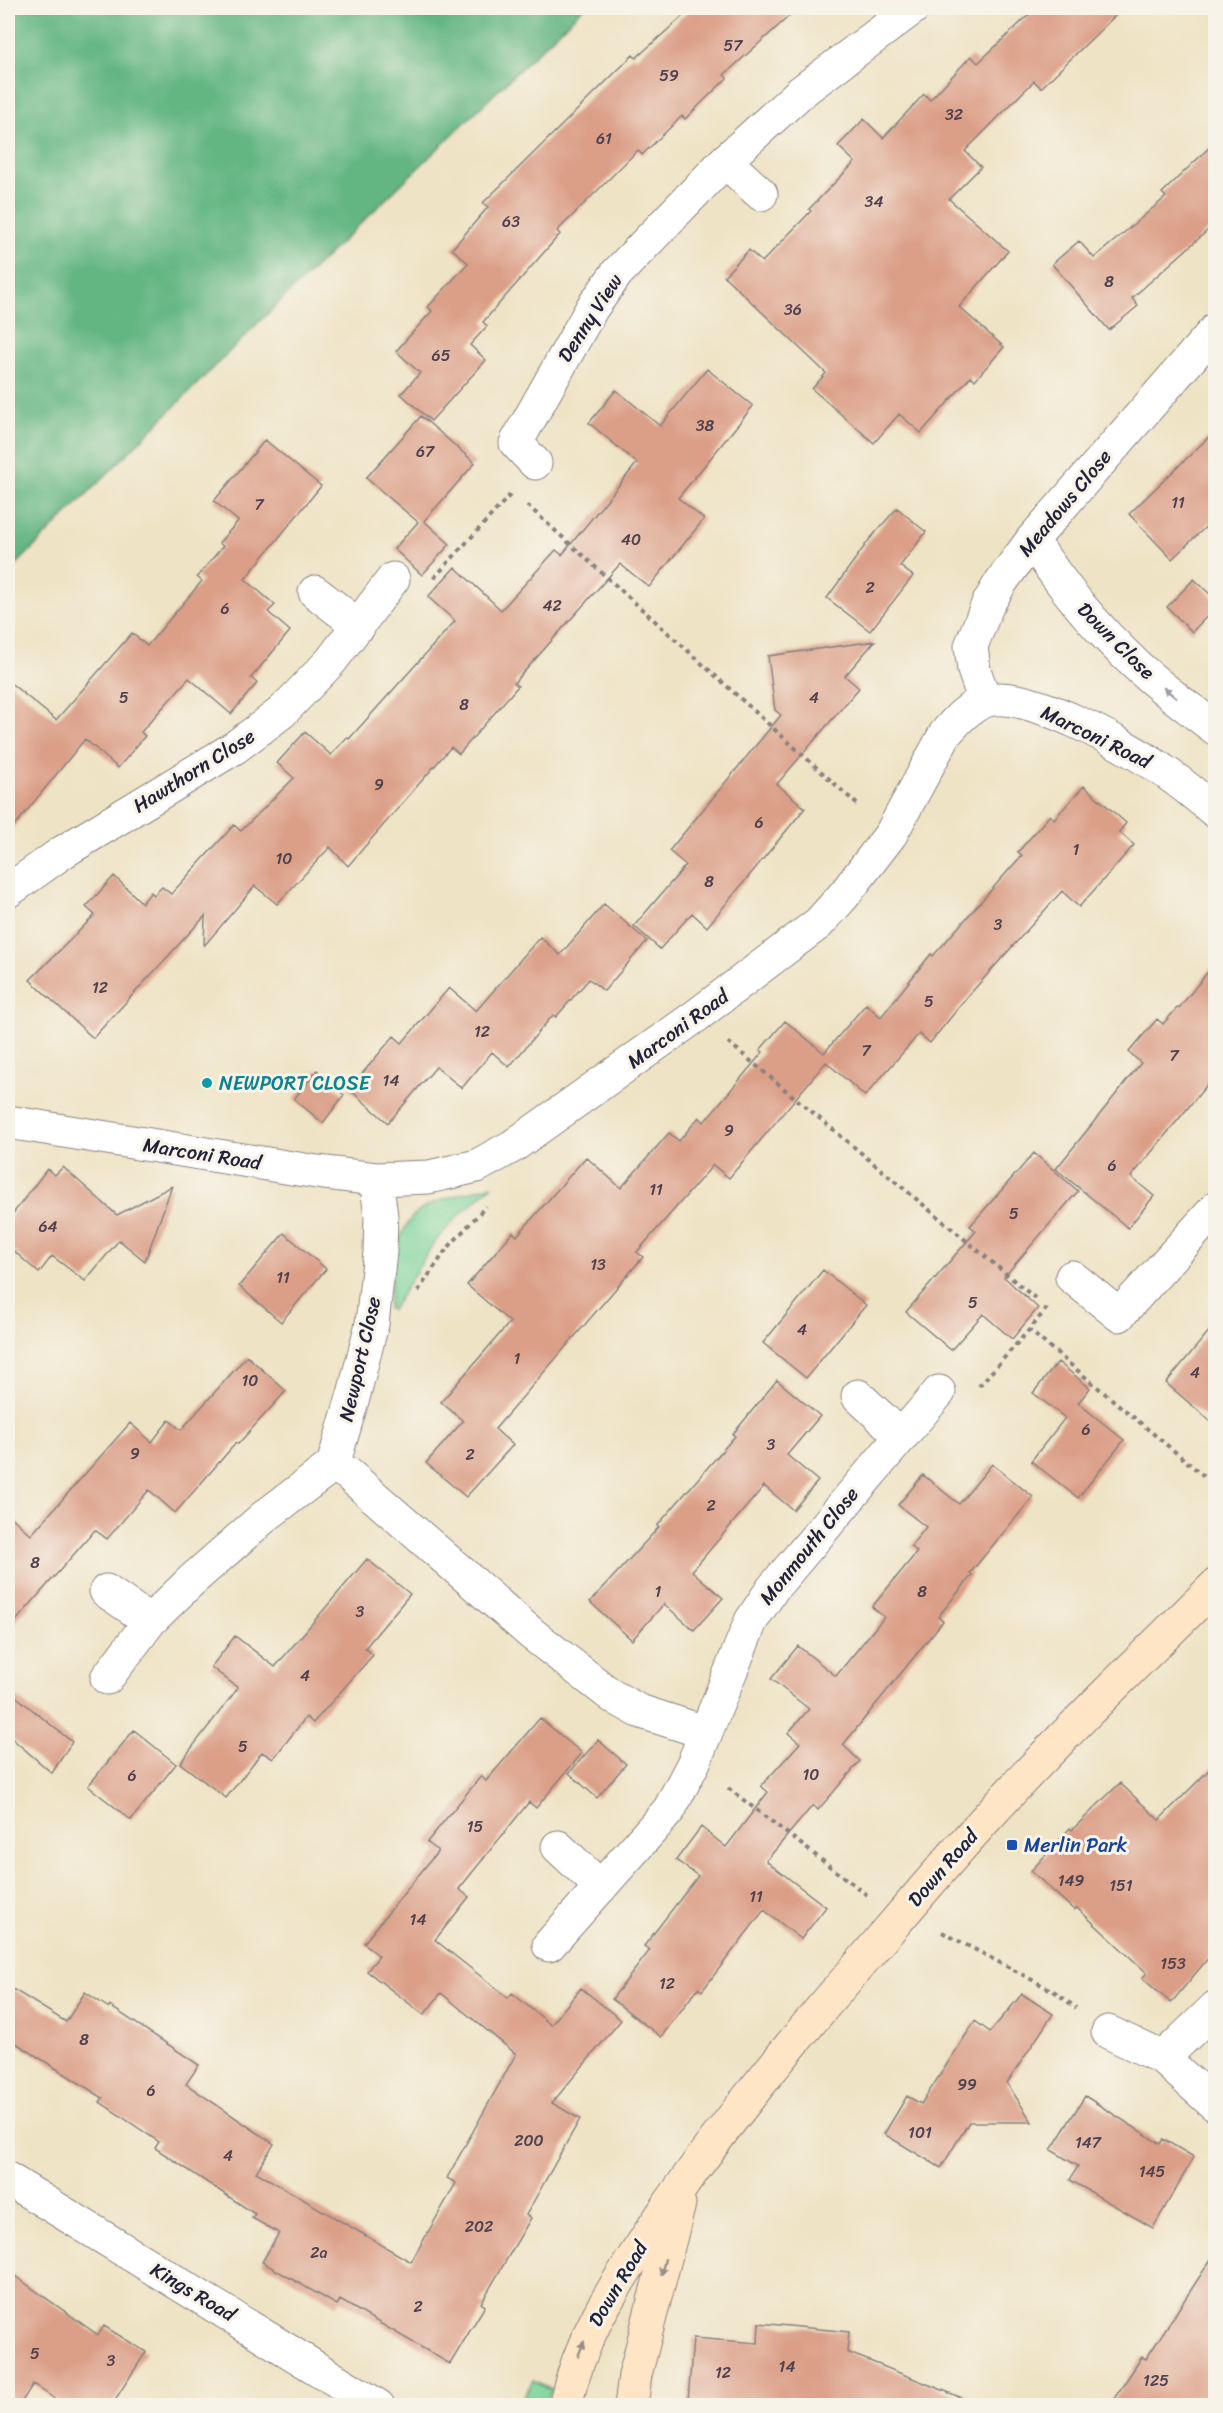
<svg xmlns="http://www.w3.org/2000/svg" width="1223" height="2413" font-family="Sriracha,sans-serif">
  <style>
    .green { fill: #7ad49a; stroke: #4e7b6a; stroke-width: 1.5 }
    .forest { fill: #63b682; stroke: #426c5e; stroke-width: 1.5 }
    .building { fill: #db9f87 }
    .lines { fill: none; stroke-linecap: round; stroke-linejoin: round }
    .street-casing { stroke: #888280; stroke-width: 35 }
    .secondary-casing { stroke: #888280; stroke-width: 35 }
    .path { stroke: #888280; stroke-width: 4; stroke-dasharray: 4.5 4.5; stroke-linecap: butt }
    .street { stroke: #fff; stroke-width: 33 }
    .secondary { stroke: #fde5c5; stroke-width: 33 }
    .oneway { fill: #9c9ca7 }
    .oneway2 { fill: #9a8d87 }
    .culture-dot { fill: #0f9aa8; stroke: #f7f3e8; stroke-width: 2 }
    .transit-dot { fill: #1a4fb4; stroke: #f7f3e8; stroke-width: 2 }
    .labels { text-anchor: middle; dominant-baseline: central; stroke-width: 6; stroke-linejoin: round; paint-order: stroke }
    .number-label { font-size: 16px; fill: #50414e }
    .street-label { font-size: 20px; fill: #22223b; stroke: #f7f3e8 }
    .culture-label { font-size: 20px; fill: #0d838f; stroke: #f7f3e8; text-anchor: start }
    .transit-label { font-size: 20px; fill: #164399; stroke: #f7f3e8; text-anchor: start }
  </style>
  <rect width="100%" height="100%" fill="#f7f3e8"/>
  <filter id="ink" filterUnits="userSpaceOnUse"><feTurbulence type="fractalNoise" baseFrequency=".0167" numOctaves="2"/><feDisplacementMap in="SourceGraphic" scale="12" xChannelSelector="R" yChannelSelector="G"/><feConvolveMatrix kernelMatrix="1 2 1 2 8 2 1 2 1" color-interpolation-filters="sRGB"/></filter>
  <filter id="wash" filterUnits="userSpaceOnUse"><feTurbulence type="fractalNoise" baseFrequency=".008" numOctaves="4" result="noise"/><feDisplacementMap in="SourceGraphic" scale="24" xChannelSelector="R" yChannelSelector="G"/><feGaussianBlur stdDeviation="1.35" result="paint"/><feColorMatrix in="noise" values="0 0 0 0 0 0 0 0 0 0 0 0 0 0 0 0 0 1.4 0 .05"/><feComposite in="paint" operator="in"/></filter>
  <g filter="url(#wash)">
    <rect width="100%" height="100%" fill="#efe3c5"/>
    <path class="green" d="M493 1185 456 1218 433 1244 392 1310 388 1309C392 1281 393 1231 418 1212 433 1200 473 1191 493 1185Z
      M533 2381 552 2390 545 2405H519Z"/>
    <path class="forest" d="M8 8H583L260 321 8 573Z"/>
    <g id="blocks">
      <path class="building" d="M692 8H798L724 75 727 78 685 119 682 116 642 155 638 150 557 231 560 234 483 322 487 326 470 345 486 360 431 421 401 394 420 373 396 351 432 311 428 307 468 263 452 249 488 207 483 203 633 55 636 58Z
        M1036 8H1123L1041 88 1034 81 965 151 981 167 949 199 1008 251 959 307 1004 347 975 380 971 376 921 433 899 414 874 443 812 389 826 373 724 276 749 250 762 262 811 211 809 209 855 162 838 146 864 119 883 138 924 94 930 100 971 56 978 63Z
        M1215 142V224L1132 298 1138 306 1109 330 1052 264 1079 241 1094 258 1166 197 1162 193Z
        M707 369 753 406 678 498 704 519 649 587 620 564 514 683 518 686 459 754 451 747 348 866 330 847 277 904 255 886 204 946 205 916 93 1038 30 980 95 915 86 907 114 876 142 903 151 892 154 895 162 887 171 894 234 825 241 831 294 778 277 763 305 732 331 755 347 737 349 739 455 621 428 597 455 567 501 610 556 550 562 555 637 463 589 423 616 390 660 426Z
        M421 416 475 463 424 521 450 544 422 575 394 549 418 522 366 478Z
        M1215 431V518L1172 559 1129 514Z
        M265 440 321 486 245 579 275 605 268 612 290 631 251 678 257 683 231 714 189 678 141 732 145 736 118 768 85 739 8 834V681L56 720 132 633 147 646 202 581 197 577 223 546 219 543 238 521 214 501Z
        M897 508 926 532 900 566 913 576 870 631 827 598 869 540Z
        M1194 579 1215 599V608L1192 632 1167 607Z
        M875 641 845 676 859 688 777 784 805 808 707 927 692 913 660 949 634 926 686 865 669 851 781 715 775 710 768 656Z
        M1084 786 1126 823 1119 832 1134 845 1079 907 1062 891 969 995 930 1043 919 1034 865 1096 826 1062 729 1178 713 1165 637 1252 643 1257 495 1429 513 1445 466 1497 426 1463 463 1421 441 1402 510 1322 467 1285 513 1232 517 1236 586 1157 621 1188 669 1133 679 1141 699 1117 704 1122 763 1052 760 1050 785 1021 824 1053 866 1004 881 1017 931 954 933 956 1022 855 1018 852 1050 815 1054 819Z
        M604 904 647 941 604 991 589 979 556 1017 553 1015 509 1067 492 1052 462 1088 436 1067 388 1123 349 1089 394 1036 402 1043 449 988 476 1011 540 937 560 955Z
        M1215 963V1075L1131 1177 1154 1196 1128 1228 1056 1169 1141 1063 1129 1052 1157 1019 1163 1024 1178 1007 1179 1008Z
        M317 1070 344 1095 323 1123 294 1099Z
        M1034 1153 1078 1191 1004 1277 1038 1308 1012 1339 983 1314 951 1350 906 1312 976 1231 970 1226Z
        M63 1167 117 1215 172 1186 145 1261 119 1240 85 1281 52 1256 39 1273 8 1246V1220L47 1169 55 1175Z
        M284 1233 326 1269 281 1322 239 1286Z
        M823 1270 866 1305 806 1378 763 1343Z
        M1215 1324V1425L1166 1383Z
        M247 1356 286 1391 238 1444 236 1443 175 1513 149 1490 107 1539 95 1530 8 1630V1514L31 1535 130 1423 152 1442 169 1420 181 1430Z
        M1058 1362 1090 1388 1078 1403 1124 1440 1078 1498 1031 1461 1065 1418 1033 1393Z
        M777 1380 820 1416 787 1455 818 1481 793 1510 764 1486 692 1571 723 1598 694 1630 664 1604 632 1640 590 1602 659 1527 657 1526 735 1436 733 1434Z
        M992 1464 1033 1497 970 1573 972 1575 938 1617 943 1621 843 1745 860 1761 818 1810 813 1805 766 1861 826 1907 801 1939 764 1910 702 1991 698 1988 661 2037 612 1999 650 1950 644 1946 698 1876 676 1860 701 1827 726 1847 768 1792 761 1786 800 1743 788 1733 809 1709 771 1679 798 1646 836 1676 884 1617 872 1607 917 1552 911 1546 926 1527 898 1505 923 1475 959 1504Z
        M367 1559 410 1594 365 1648 373 1655 313 1723 306 1717 273 1759 262 1752 226 1798 180 1763 238 1688 211 1667 235 1636 275 1667Z
        M8 1690 72 1742 52 1773 8 1735Z
        M540 1718 582 1753 536 1808 529 1802 459 1889 469 1897 435 1940 508 1998 512 1993 551 2025 581 1988 621 2020 552 2103 580 2119 526 2215 531 2218 481 2303 485 2306 450 2364 340 2300 337 2305 262 2262 279 2233 252 2218 255 2214 155 2148 159 2142 100 2102 103 2098 8 2038V1986L66 2022 85 1992 109 2008 110 2006 199 2065 186 2084 274 2144 256 2172 411 2262 456 2183 447 2178 516 2054 441 1993 424 2015 367 1971 379 1956 364 1943 438 1851 427 1842 481 1776 486 1781Z
        M134 1730 176 1764 131 1820 88 1786Z
        M598 1740 626 1764 597 1798 569 1773Z
        M1215 1764V1950L1171 2003 1142 1978 1147 1973 1077 1908 1074 1910 1031 1871 1070 1828 1072 1830 1120 1783 1159 1820Z
        M1022 1994 1053 2014 1007 2083 1032 2122H969L941 2168 884 2134 907 2096 921 2104 975 2021 990 2032Z
        M1085 2096 1160 2144 1163 2139 1194 2157 1153 2228 1070 2180 1078 2166 1051 2150Z
        M1215 2253V2406H1109L1142 2357 1146 2359Z
        M8 2271 98 2335 104 2326 146 2352 111 2406H65L33 2384 19 2406H8Z
        M759 2323 849 2332 847 2352 975 2403V2406H747L688 2401 693 2338 758 2343Z"/>
    </g>
  </g>
  <g filter="url(#ink)">
    <use href="#blocks" fill-opacity="0" stroke="#888280" stroke-width="1.5"/>
    <g class="lines">
      <defs>
        <path id="street" d="M725 161 761 194
          M535 463 516 443 592 308 617 273 725 161 801 92 913 8
          M1032 540C1061 585 1094 626 1134 663 1159 687 1188 707 1216 729
          M315 592 359 626
          M985 701 974 670 971 646 988 604 1001 582 1032 540 1216 329
          M8 891 63 852 234 748 282 712 331 661 393 579
          M8 1122 317 1172 376 1179 429 1177 477 1166 513 1146 603 1082 696 1016 819 923 844 895 891 834 945 734C956 721 970 705 988 700 1029 690 1131 748 1165 772 1183 784 1199 798 1216 812
          M1072 1277 1119 1315 1216 1208
          M858 1396 900 1435
          M333 1465 348 1474 532 1634 612 1696 639 1711 704 1732
          M106 1591 150 1621
          M107 1678 150 1621 191 1581 264 1517 333 1465 354 1394 372 1324 380 1252 381 1216 376 1179
          M558 1847 601 1887
          M549 1945 669 1810 694 1762 751 1621 773 1588 939 1392
          M1108 2032 1163 2058 1214 2104
          M1163 2058 1216 2007
          M8 2179 378 2406"/>
        <path id="secondary" d="M565 2406C581 2335 612 2290 651 2231 703 2152 761 2080 822 2008 875 1947 927 1884 981 1824 1056 1741 1137 1663 1216 1585
          M631 2406 635 2375 679 2204"/>
      </defs>
      <use href="#street" class="street-casing"/>
      <use href="#secondary" class="secondary-casing"/>
      <path class="path" d="M527 505 859 806
        M434 578 510 495
        M728 1042 1035 1298
        M418 1291 446 1250 486 1206
        M1047 1308 1029 1330 1216 1486
        M979 1386 1029 1330
        M728 1788 867 1895
        M942 1932 1055 1992 1076 2008"/>
      <use href="#street" class="street"/>
      <use href="#secondary" class="secondary"/>
    </g>
    <defs><path id="oneway-solid" d="M-6-.8H1V-3.2L6.5 0L1 3.2V.8H-6Z" transform="scale(1.5)"/></defs>
    <use class="oneway" href="#oneway-solid" transform="translate(1170 693) rotate(-141)"/>
    <g class="oneway2">
      <use href="#oneway-solid" transform="translate(663 2267) rotate(104)"/>
      <use href="#oneway-solid" transform="translate(581 2349) rotate(-68)"/>
    </g>
  </g>
  <circle class="culture-dot" cx="207" cy="1083" r="6"/>
  <rect class="transit-dot" x="1006" y="1839" width="12" height="12" rx="3"/>
  <g class="labels">
    <g class="number-label">
      <text x="733" y="45">57</text>
      <text x="669" y="75">59</text>
      <text x="954" y="114">32</text>
      <text x="604" y="138">61</text>
      <text x="874" y="201">34</text>
      <text x="511" y="221">63</text>
      <text x="1109" y="281">8</text>
      <text x="793" y="309">36</text>
      <text x="441" y="355">65</text>
      <text x="705" y="425">38</text>
      <text x="425" y="451">67</text>
      <text x="1178" y="502">11</text>
      <text x="259" y="504">7</text>
      <text x="631" y="539">40</text>
      <text x="870" y="587">2</text>
      <text x="552" y="605">42</text>
      <text x="225" y="608">6</text>
      <text x="124" y="697">5</text>
      <text x="814" y="697">4</text>
      <text x="464" y="704">8</text>
      <text x="379" y="784">9</text>
      <text x="759" y="822">6</text>
      <text x="1076" y="849">1</text>
      <text x="284" y="858">10</text>
      <text x="709" y="881">8</text>
      <text x="998" y="924">3</text>
      <text x="100" y="987">12</text>
      <text x="929" y="1001">5</text>
      <text x="482" y="1031">12</text>
      <text x="866" y="1050">7</text>
      <text x="1174" y="1055">7</text>
      <text x="391" y="1080">14</text>
      <text x="729" y="1130">9</text>
      <text x="1112" y="1165">6</text>
      <text x="656" y="1189">11</text>
      <text x="1014" y="1213">5</text>
      <text x="48" y="1226">64</text>
      <text x="598" y="1264">13</text>
      <text x="283" y="1277">11</text>
      <text x="973" y="1302">5</text>
      <text x="802" y="1329">4</text>
      <text x="517" y="1358">1</text>
      <text x="1195" y="1372">4</text>
      <text x="250" y="1380">10</text>
      <text x="1086" y="1429">6</text>
      <text x="771" y="1444">3</text>
      <text x="135" y="1453">9</text>
      <text x="470" y="1454">2</text>
      <text x="711" y="1505">2</text>
      <text x="35" y="1562">8</text>
      <text x="658" y="1591">1</text>
      <text x="922" y="1591">8</text>
      <text x="360" y="1611">3</text>
      <text x="305" y="1675">4</text>
      <text x="243" y="1746">5</text>
      <text x="811" y="1774">10</text>
      <text x="132" y="1775">6</text>
      <text x="475" y="1826">15</text>
      <text x="1071" y="1880">149</text>
      <text x="1121" y="1885">151</text>
      <text x="756" y="1896">11</text>
      <text x="418" y="1919">14</text>
      <text x="1173" y="1963">153</text>
      <text x="667" y="1983">12</text>
      <text x="84" y="2039">8</text>
      <text x="967" y="2084">99</text>
      <text x="151" y="2090">6</text>
      <text x="920" y="2132">101</text>
      <text x="529" y="2140">200</text>
      <text x="1088" y="2142">147</text>
      <text x="228" y="2155">4</text>
      <text x="1152" y="2171">145</text>
      <text x="479" y="2226">202</text>
      <text x="319" y="2252">2a</text>
      <text x="418" y="2306">2</text>
      <text x="35" y="2353">5</text>
      <text x="111" y="2360">3</text>
      <text x="787" y="2366">14</text>
      <text x="723" y="2372">12</text>
      <text x="1156" y="2380">125</text>
    </g>
    <g class="street-label">
      <text transform="translate(590 318) rotate(-57)">Denny View</text>
      <text transform="translate(1065 503) rotate(-50)">Meadows Close</text>
      <text transform="translate(1116 641) rotate(45)">Down Close</text>
      <text transform="translate(1096 737) rotate(26)">Marconi Road</text>
      <text transform="translate(194 771) rotate(-32)">Hawthorn Close</text>
      <text transform="translate(678 1029) rotate(-36)">Marconi Road</text>
      <text transform="translate(202 1154) rotate(9)">Marconi Road</text>
      <text transform="translate(360 1359) rotate(-77)">Newport Close</text>
      <text transform="translate(809 1546) rotate(-51)">Monmouth Close</text>
      <text transform="translate(943 1868) rotate(-49)">Down Road</text>
      <text transform="translate(618 2284) rotate(-59)">Down Road</text>
      <text transform="translate(193 2292) rotate(31)">Kings Road</text>
    </g>
    <g class="culture-label">
      <text x="219" y="1083">NEWPORT CLOSE</text>
    </g>
    <g class="transit-label">
      <text x="1024" y="1845">Merlin Park</text>
    </g>
  </g>
  <rect width="1223" height="2413" fill="none" stroke="#f7f3e8" stroke-width="30"/>
</svg>
